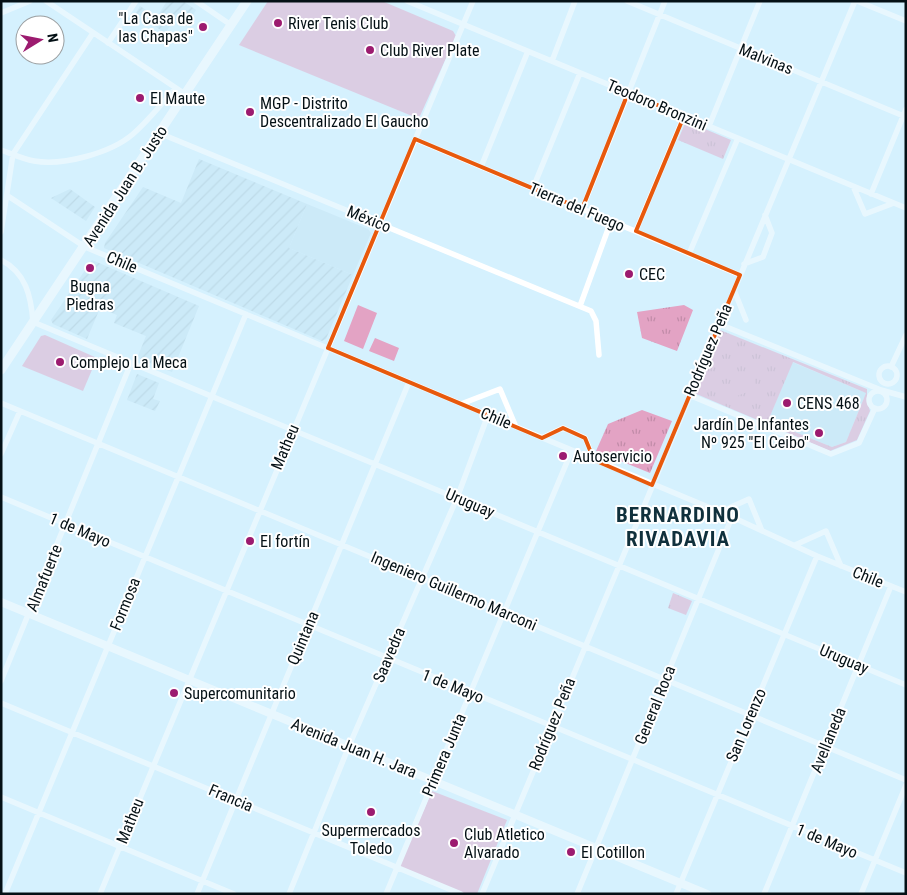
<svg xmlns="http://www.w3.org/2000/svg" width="907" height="895" font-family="'Roboto Condensed',sans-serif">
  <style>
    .built { fill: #c0e2f2 }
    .industrial { fill: url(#industrial-furrows) }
    .grass { fill: url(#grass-tufts); fill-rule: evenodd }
    .garden { fill: #e3a3c4 }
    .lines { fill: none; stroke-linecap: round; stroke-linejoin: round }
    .street { stroke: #fff; stroke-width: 5.5 }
    .secondary { stroke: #fff; stroke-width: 8 }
    .primary { stroke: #fff; stroke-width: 9 }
    .marked { fill: none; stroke: #e8590c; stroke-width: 4; stroke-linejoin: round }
    .poi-dot { fill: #9c1b6f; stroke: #fff; stroke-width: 2 }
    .labels { text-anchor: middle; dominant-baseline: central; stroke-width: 4; stroke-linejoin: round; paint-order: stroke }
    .poi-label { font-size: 16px; fill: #041015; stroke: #fff; text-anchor: start }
    .street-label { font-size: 16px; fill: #041015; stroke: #fff }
    .district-label { font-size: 21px; font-weight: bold; letter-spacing: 1px; fill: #10303c; stroke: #fff }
  </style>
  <defs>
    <pattern id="industrial-furrows" width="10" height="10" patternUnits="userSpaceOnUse" patternTransform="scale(1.25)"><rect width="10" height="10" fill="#c0e2f2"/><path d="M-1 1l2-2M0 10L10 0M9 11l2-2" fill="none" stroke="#a3c1cf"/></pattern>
    <pattern id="grass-tufts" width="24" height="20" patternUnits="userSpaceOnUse" patternTransform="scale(1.25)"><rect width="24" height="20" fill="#e3a3c4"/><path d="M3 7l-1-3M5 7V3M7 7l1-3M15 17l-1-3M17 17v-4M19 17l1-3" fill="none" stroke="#c18ba8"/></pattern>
  </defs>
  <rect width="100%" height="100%" fill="#d5f1fe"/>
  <path class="built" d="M307 204 368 229 371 233 353 275 289 248Z
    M792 362 866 393 846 442 832 447 768 421Z"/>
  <path class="industrial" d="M167 1H183L196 10 186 26 175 19 165 33 136 13 140 6 157 17Z
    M199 159 307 204 289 248 353 275 326 339 322 341 104 248 105 243 143 187 181 203Z
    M70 189 95 207 86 221 51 198Z
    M92 260 199 306 172 372 140 359 138 356 146 336 114 323 117 315 100 308 87 339 53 324 51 320Z
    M137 374 159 383 153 399 160 401 155 411 127 400Z"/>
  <path class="grass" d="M686 121 731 140 723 159 678 140Z
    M684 305 693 310 677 351 642 338 637 312Z
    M720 330 867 389V400L870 411 857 440 830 451 694 393ZM793 362 866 393 846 442 832 447 768 421Z
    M642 410 672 421 650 473 596 451 608 424Z
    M673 593 692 601 686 615 668 608Z"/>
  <path class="garden" d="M268 1H382L453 31 456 36 420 116 417 118 239 45Z
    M358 305 377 313 363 349 344 341Z
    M45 335 97 358 83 391 22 366 41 336Z
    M375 338 399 348 394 361 369 351Z
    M753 378 757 388 737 396 733 386Z
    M432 791 507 820 477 894H463L399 867Z"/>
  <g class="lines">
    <path class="street" d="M46 1 185 94
      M196 1 231 25
      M407 1 906 208
      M627 1 906 117
      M857 1 906 21
      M1 13 30 1
      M108 43 136 1
      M552 61 575 1
      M709 126 760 1
      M159 133 591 311 596 321 599 355
      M415 139 740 275
      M1 150C12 154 23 159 34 161 63 166 111 153 133 134 149 120 162 103 176 88
      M481 167 528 51
      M853 186 865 214 894 203
      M533 188 580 73
      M871 194 906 109
      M8 196 85 247 732 517 817 556 906 592
      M582 209 665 1
      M636 231 684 116
      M1 232 13 154 93 33
      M689 254 738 138
      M1 260C26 273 31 296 33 322L906 685
      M744 264 763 257 772 233 765 215
      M734 290 746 320
      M580 306 611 221
      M719 324 881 390 906 397
      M879 375a9 9 0 1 1 18 0a9 9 0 1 1-18 0Z
      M891 367 906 335
      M869 400a9 9 0 1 1 18 0a9 9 0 1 1-18 0Z
      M689 395 831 454 859 443 875 408
      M1 403 906 780
      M461 404 500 389 516 427
      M542 438 563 428 585 438 594 460
      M1 454 20 411
      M1 497 906 873
      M720 512 749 499 762 531
      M795 545 826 531 841 566
      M1 681 131 363
      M1 703 461 894
      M1 797 234 894
      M5 894 246 314
      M100 894 473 1
      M197 894 409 382
      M289 894 349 746 457 498 488 415
      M386 894 572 450
      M482 894 855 1
      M577 894 732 517
      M676 894 817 556
      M764 894 891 586
      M861 894 906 785"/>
    <path class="secondary" d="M1 602 707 894"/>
    <path class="primary" d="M1 370 247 1"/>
  </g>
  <path d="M0 0H907V895H0ZM628 93 684 116 636 231 740 275 652 485 594 460 585 438 563 428 542 438 328 348 415 139 582 209Z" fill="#d5f1fe" fill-opacity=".55" fill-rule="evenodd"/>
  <path class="marked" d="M628 93 684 116 636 231 740 275 652 485 594 460 585 438 563 428 542 438 328 348 415 139 582 209Z"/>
  <g class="poi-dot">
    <circle cx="278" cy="23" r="5"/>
    <circle cx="203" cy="27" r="5"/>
    <circle cx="370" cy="50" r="5"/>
    <circle cx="140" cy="98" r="5"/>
    <circle cx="250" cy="112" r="5"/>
    <circle cx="90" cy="268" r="5"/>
    <circle cx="629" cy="274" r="5"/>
    <circle cx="60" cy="362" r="5"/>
    <circle cx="787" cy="403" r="5"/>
    <circle cx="819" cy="433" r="5"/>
    <circle cx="563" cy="456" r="5"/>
    <circle cx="250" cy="541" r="5"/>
    <circle cx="174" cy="693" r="5"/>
    <circle cx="371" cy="812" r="5"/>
    <circle cx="454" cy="843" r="5"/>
    <circle cx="571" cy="852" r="5"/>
  </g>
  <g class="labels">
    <g class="poi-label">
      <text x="193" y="18" text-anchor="end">"La Casa de<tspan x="193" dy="18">las Chapas"</tspan></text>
      <text x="288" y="23">River Tenis Club</text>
      <text x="380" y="50">Club River Plate</text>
      <text x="150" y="98">El Maute</text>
      <text x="260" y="103">MGP - Distrito<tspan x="260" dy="18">Descentralizado El Gaucho</tspan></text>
      <text x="639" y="274">CEC</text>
      <text x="90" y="286" text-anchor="middle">Bugna<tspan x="90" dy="18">Piedras</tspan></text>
      <text x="70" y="362">Complejo La Meca</text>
      <text x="797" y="403">CENS 468</text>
      <text x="809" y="424" text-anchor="end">Jardín De Infantes<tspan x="809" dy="18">Nº 925 "El Ceibo"</tspan></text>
      <text x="573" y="456">Autoservicio</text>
      <text x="260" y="541">El fortín</text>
      <text x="184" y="693">Supercomunitario</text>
      <text x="371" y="830" text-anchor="middle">Supermercados<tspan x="371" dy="18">Toledo</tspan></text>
      <text x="464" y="834">Club Atletico<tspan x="464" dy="18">Alvarado</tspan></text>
      <text x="581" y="852">El Cotillon</text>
    </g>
    <g class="street-label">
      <text transform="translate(766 59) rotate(22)">Malvinas</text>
      <text transform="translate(657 105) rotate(23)">Teodoro Bronzini</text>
      <text transform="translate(125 186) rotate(-57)">Avenida Juan B. Justo</text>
      <text transform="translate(577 207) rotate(23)">Tierra del Fuego</text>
      <text transform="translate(369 219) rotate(22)">México</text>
      <text transform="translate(122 262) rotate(23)">Chile</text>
      <text transform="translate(708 350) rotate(-67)">Rodríguez Peña</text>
      <text transform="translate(496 418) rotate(23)">Chile</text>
      <text transform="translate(285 447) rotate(-67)">Matheu</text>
      <text transform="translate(470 503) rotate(23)">Uruguay</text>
      <text transform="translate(80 530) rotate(23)">1 de Mayo</text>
      <text transform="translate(868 577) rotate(22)">Chile</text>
      <text transform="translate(44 578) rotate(-68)">Almafuerte</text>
      <text transform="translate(454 591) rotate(23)">Ingeniero Guillermo Marconi</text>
      <text transform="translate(125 604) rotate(-68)">Formosa</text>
      <text transform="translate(303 638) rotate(-67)">Quintana</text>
      <text transform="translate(389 655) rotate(-67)">Saavedra</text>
      <text transform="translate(844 659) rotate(23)">Uruguay</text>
      <text transform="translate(453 686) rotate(22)">1 de Mayo</text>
      <text transform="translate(655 705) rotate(-68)">General Roca</text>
      <text transform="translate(552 724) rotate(-68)">Rodríguez Peña</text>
      <text transform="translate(746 725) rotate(-67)">San Lorenzo</text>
      <text transform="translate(828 740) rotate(-68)">Avellaneda</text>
      <text transform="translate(354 748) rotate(22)">Avenida Juan H. Jara</text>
      <text transform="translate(444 755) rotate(-67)">Primera Junta</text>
      <text transform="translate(231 798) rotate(23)">Francia</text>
      <text transform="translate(130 821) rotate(-68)">Matheu</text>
      <text transform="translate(827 841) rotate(23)">1 de Mayo</text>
    </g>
    <g class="district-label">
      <text x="678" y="515">BERNARDINO<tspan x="678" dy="24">RIVADAVIA</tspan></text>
    </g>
  </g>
  <rect width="907" height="895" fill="none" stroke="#041015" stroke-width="5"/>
  <g transform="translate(40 40) rotate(80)"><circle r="24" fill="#ffffff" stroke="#9b9fa1"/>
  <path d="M0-4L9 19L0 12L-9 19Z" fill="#9c1b6f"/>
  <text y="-8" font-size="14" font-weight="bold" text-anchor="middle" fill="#041015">N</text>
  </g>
</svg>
